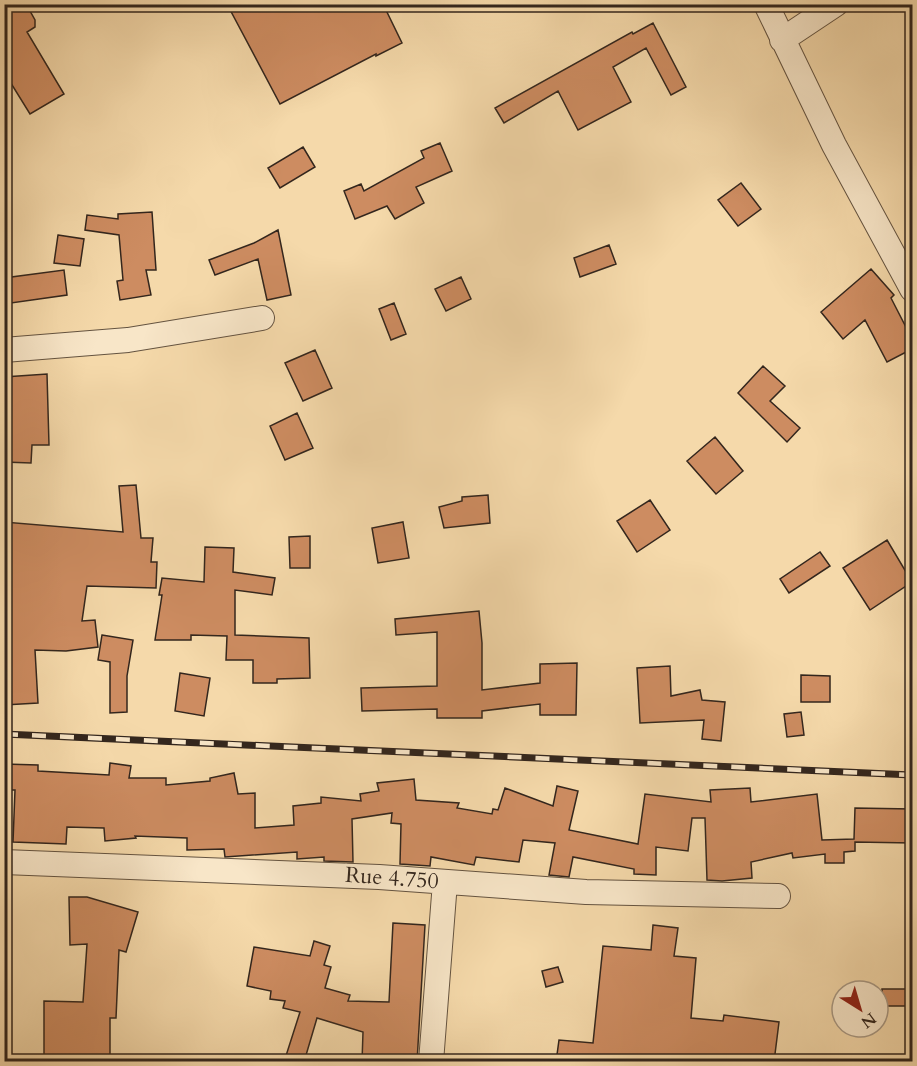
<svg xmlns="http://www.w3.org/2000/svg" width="917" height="1066" font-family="Cardo,serif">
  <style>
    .building { fill: #cd8c61; stroke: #33261d; stroke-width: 1.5 }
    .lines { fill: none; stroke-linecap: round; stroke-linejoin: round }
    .minor-casing { stroke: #645340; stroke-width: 26 }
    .minor { stroke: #f8e6c8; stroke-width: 24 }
    .rail-casing { stroke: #33261d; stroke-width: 7 }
    .rail { stroke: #f8e6c8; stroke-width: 4.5; stroke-dasharray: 14; stroke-linecap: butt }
    .labels { text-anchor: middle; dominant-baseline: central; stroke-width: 6; stroke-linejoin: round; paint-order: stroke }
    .street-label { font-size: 22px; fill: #33261d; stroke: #f8e6c8 }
  </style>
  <rect width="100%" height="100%" fill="#f5d9aa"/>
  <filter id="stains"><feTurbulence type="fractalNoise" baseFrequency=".00333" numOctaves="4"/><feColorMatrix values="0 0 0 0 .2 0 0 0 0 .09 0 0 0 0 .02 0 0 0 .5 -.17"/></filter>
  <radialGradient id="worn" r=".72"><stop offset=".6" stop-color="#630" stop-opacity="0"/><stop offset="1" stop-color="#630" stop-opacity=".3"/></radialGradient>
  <path class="building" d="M11 4H26L35 20V27L27 32 64 94 30 114 4 72V8Z
    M227 4H383L402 43 376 56V54L280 104Z
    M653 23 686 87 671 95 646 48 613 67 631 102 578 130 558 91 504 123 495 108 632 32 633 34Z
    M440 143 452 171 416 187 424 203 395 219 387 206 355 219 344 191 361 184 364 191 424 158 421 151Z
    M303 147 315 167 280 188 268 168Z
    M741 183 761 209 738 226 718 200Z
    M152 212 156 270H146L151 295 120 300 117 281 123 280 119 235 85 230 87 215 118 219V214Z
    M278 230 291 295 267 300 258 259 215 275 209 260 254 243Z
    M58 235 84 239 80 266 54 263Z
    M609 245 616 264 580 277 574 258Z
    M871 269 894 295 891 298 912 339V349L887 362 865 320 843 339 821 312Z
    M64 270 67 295 4 304V278Z
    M461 277 471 299 446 311 435 289Z
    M394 303 406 334 391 340 379 309Z
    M315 350 332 388 303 401 285 363Z
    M763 366 785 386 770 401 800 428 787 442 738 393Z
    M47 374 49 445H32L31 463 4 462V377Z
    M297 413 313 448 285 460 270 426Z
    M715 437 743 471 716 494 687 461Z
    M136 485 141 538H153L151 562H157L156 588 87 586 82 621 95 620 98 647 66 651 35 650 38 703 4 705V522L123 532 119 486Z
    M488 495 490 523 444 528 439 507 462 501V497Z
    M650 500 670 530 637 552 617 521Z
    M403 522 409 558 378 563 372 528Z
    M310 536V568H290L289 537Z
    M887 540 912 582 870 610 843 568Z
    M205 547 234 548 233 572 275 578 272 595 235 590V635L309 638 310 678 277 679V683H253V660H226L227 636 191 635V640H155L162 595H159L162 578 204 582Z
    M820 552 830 566 789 593 780 579Z
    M479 611 482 643V690L540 683V664L577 663 576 715H540V704L482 711V718H437V709L362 711 361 688 437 686V632L396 635 395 619Z
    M102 635 133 640 127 676V712L110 713V662L98 660Z
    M670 666 671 696 700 690 702 700 725 702 721 741 702 739 704 720 640 723 637 668Z
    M180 673 210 678 204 716 175 711Z
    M801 675 830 676V702H801Z
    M801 712 804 735 787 737 784 714Z
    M110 763 131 766 129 778H166V785L210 781V778L234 773 238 794 255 793V828L294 825 293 806 321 803V797L361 801 360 794 379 791 377 783 414 779 416 800 459 803 457 808 492 814 493 809 498 810 505 788 553 806 557 786 578 791 569 830 638 844 645 794 711 802 710 790 750 788 751 802 817 794 822 840 854 839 855 808 912 809V843L855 842V851L844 852V863H825V854L793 858 792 853 751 862 752 878 722 881 707 880 705 818H692L688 851 656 847V875L634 874V869L573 857 569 877 549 875 555 843 523 840 519 862 476 857 474 865 431 857 430 866 400 864 401 824 391 823 392 813 352 819 353 862 324 861V857L297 859V852L225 857 224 849 187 850V838L135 836 136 838 105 841 104 828 67 827 66 844 13 842 15 790H4V764L38 765V771L109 775Z
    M69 897H87L138 912 126 952 119 950 116 1018H110V1062H44V1001L83 1002 87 944 70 945Z
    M393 923 425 925 417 1062H362L363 1032 317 1018 304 1062H284L300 1012 283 1008 285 1001 270 999 271 991 247 986 254 947 310 956 314 941 330 946 324 965 331 967 325 988 350 995 348 1001 389 1002Z
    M653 925 678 928 674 956 696 958 691 1018 723 1021 724 1015 779 1022 774 1062H556L559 1040 593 1043 603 946 651 950Z
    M558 967 563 982 546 987 542 971Z
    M882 989H908V1006H882Z"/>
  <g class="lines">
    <defs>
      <path id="minor" d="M766 4 834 145 912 289
        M782 40 836 4
        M4 350 128 340 262 318
        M4 862 379 877 586 892 778 896
        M431 1062 445 882"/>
    </defs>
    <use href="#minor" class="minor-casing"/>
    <use href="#minor" class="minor"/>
    <defs>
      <path id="rail" d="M4 734 912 775"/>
    </defs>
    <use href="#rail" class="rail-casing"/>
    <use href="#rail" class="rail"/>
  </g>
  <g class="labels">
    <g class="street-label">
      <text transform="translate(392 878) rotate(4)">Rue 4.750</text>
    </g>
  </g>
  <rect width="917" height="1066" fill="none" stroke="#f5d9aa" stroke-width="24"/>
  <rect x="6" y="6" width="905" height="1054" fill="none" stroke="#33261d" stroke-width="3"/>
  <rect x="12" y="12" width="893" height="1042" fill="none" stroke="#33261d" stroke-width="1.5"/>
  <g transform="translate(860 1009) rotate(143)"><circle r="28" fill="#f8e6c8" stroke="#a99984" stroke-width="1.5"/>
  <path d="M0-4.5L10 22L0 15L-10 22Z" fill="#8f2418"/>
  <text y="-9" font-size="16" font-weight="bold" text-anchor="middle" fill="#33261d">N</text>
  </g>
  <rect width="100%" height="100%" filter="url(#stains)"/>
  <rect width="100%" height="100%" fill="url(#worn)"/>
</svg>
